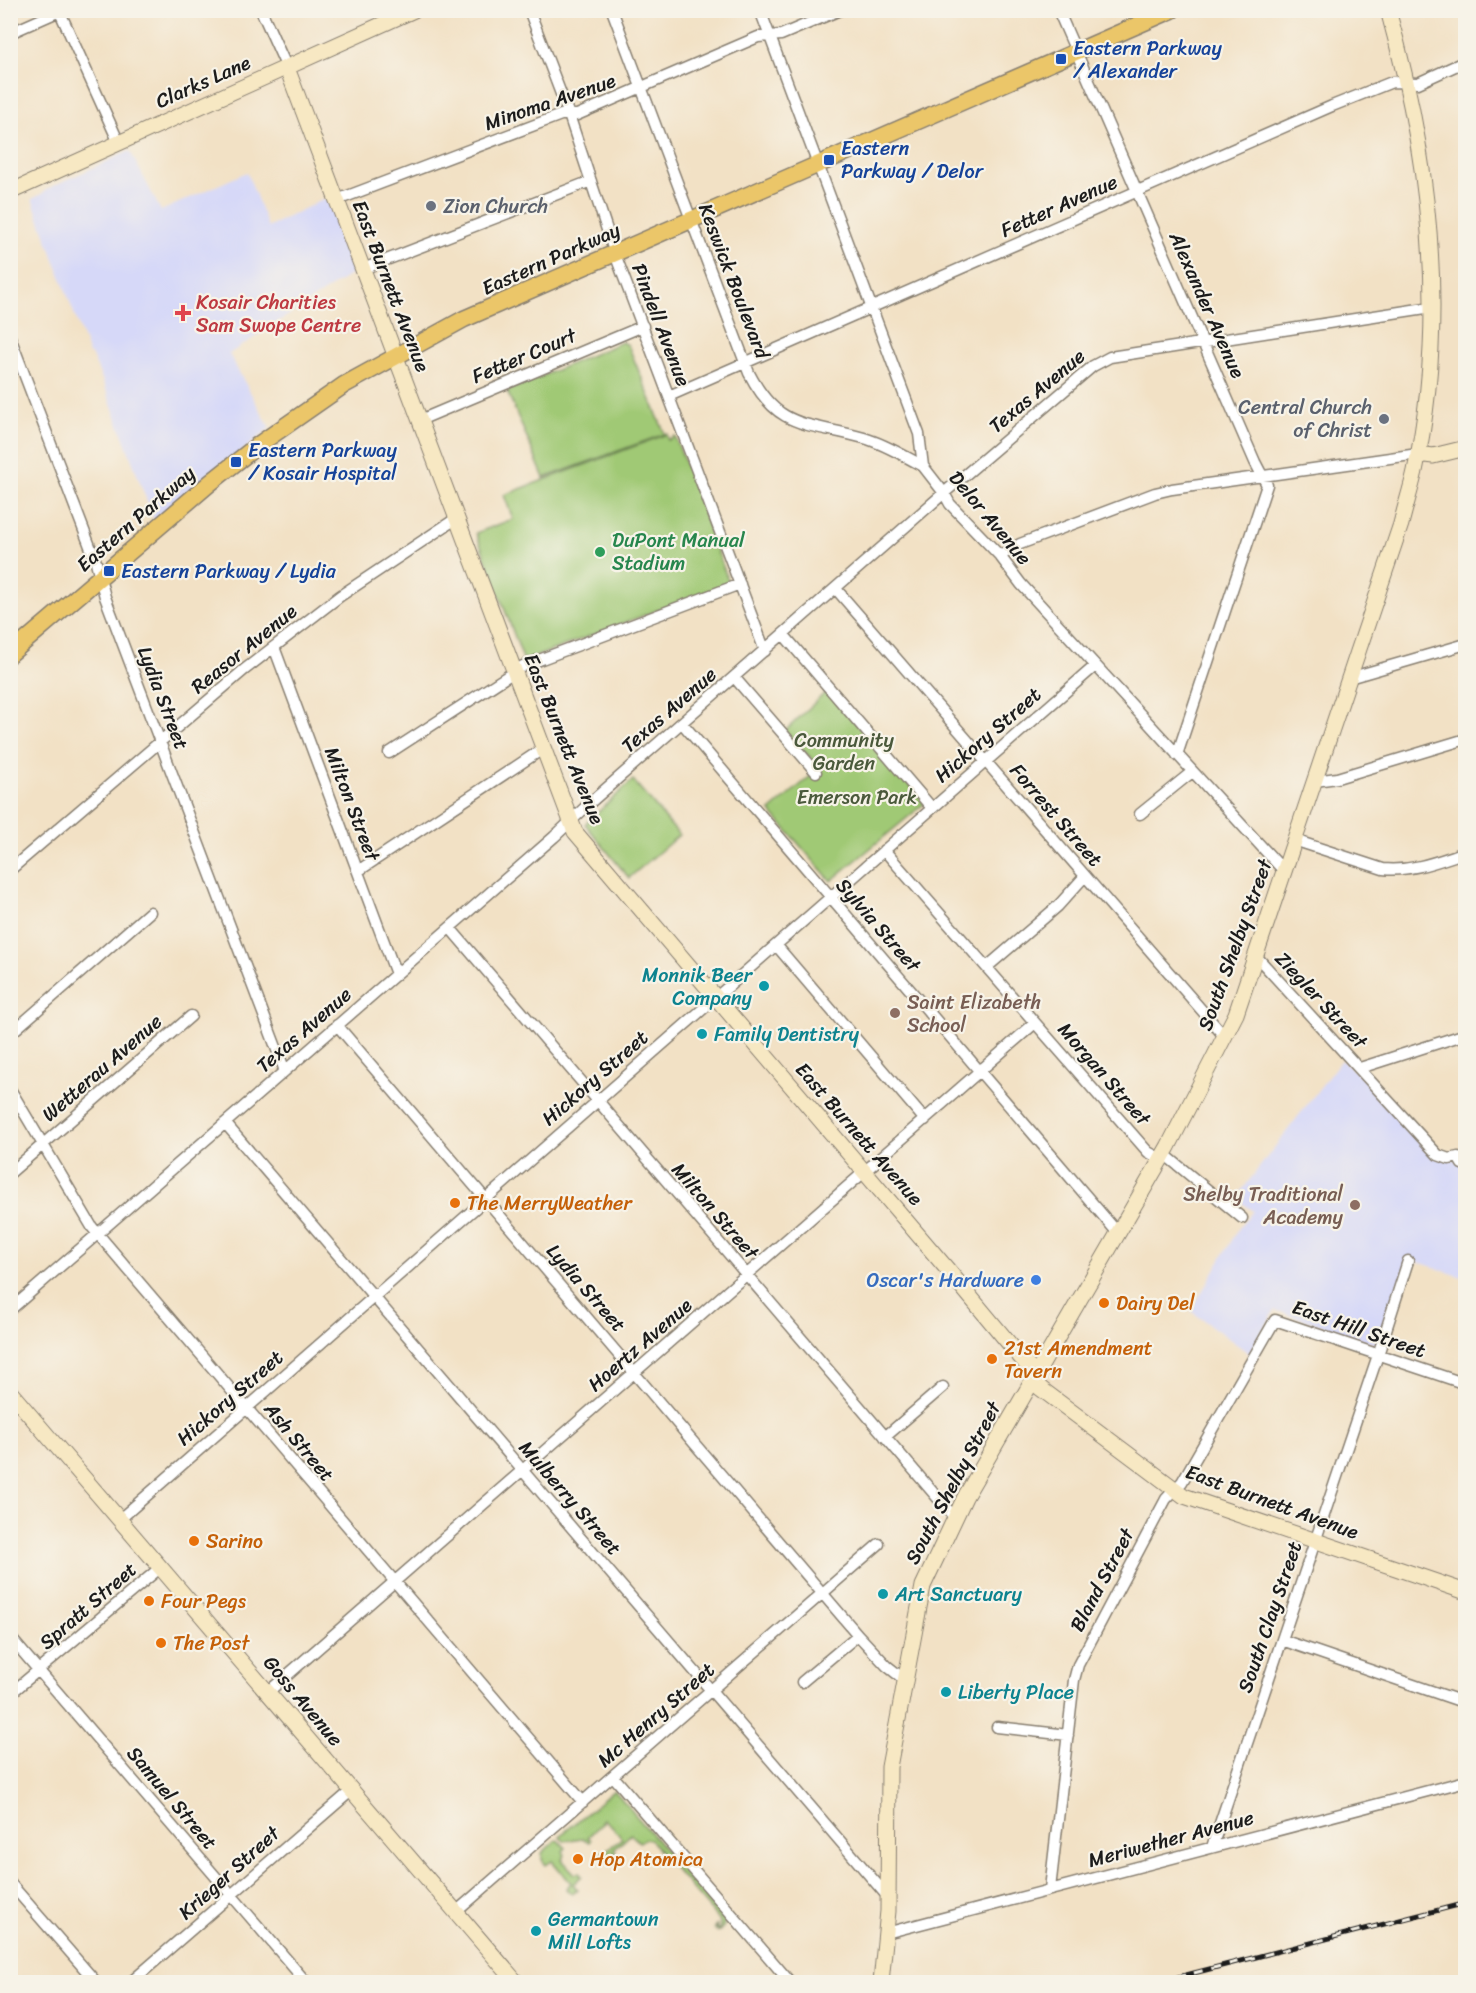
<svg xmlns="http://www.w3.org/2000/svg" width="1476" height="1993" font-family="Sriracha,sans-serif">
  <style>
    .built { fill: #d6d8f8 }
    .green { fill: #a0c974; stroke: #5e7248; stroke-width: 1.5 }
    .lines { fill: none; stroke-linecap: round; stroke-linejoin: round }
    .street-casing { stroke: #877e70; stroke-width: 13 }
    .secondary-casing { stroke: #877e70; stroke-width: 17 }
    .primary-casing { stroke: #877e70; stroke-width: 19 }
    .street { stroke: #fff; stroke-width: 10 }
    .secondary { stroke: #f7e8c3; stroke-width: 15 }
    .primary { stroke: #ebc669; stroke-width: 16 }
    .rail-casing { stroke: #1c1c1c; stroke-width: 5 }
    .rail { stroke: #f7f3e8; stroke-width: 3; stroke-dasharray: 9; stroke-linecap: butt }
    .transit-dot { fill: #1a4fb4; stroke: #f7f3e8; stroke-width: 2 }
    .worship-dot { fill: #6b7280; stroke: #f7f3e8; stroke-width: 2 }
    .health-dot { fill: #e0444e; stroke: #f7f3e8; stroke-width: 2 }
    .leisure-dot { fill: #2e9e5b; stroke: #f7f3e8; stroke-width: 2 }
    .culture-dot { fill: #0f9aa8; stroke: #f7f3e8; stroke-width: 2 }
    .education-dot { fill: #8d6e63; stroke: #f7f3e8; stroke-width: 2 }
    .food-dot { fill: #e8710a; stroke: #f7f3e8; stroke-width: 2 }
    .shop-dot { fill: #3f7fe0; stroke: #f7f3e8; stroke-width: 2 }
    .labels { text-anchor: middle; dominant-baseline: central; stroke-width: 4.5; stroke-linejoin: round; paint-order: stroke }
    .transit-label { font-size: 20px; fill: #164399; stroke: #f7f3e8; text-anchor: start }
    .street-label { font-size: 20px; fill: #1c1c1c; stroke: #f7f3e8 }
    .worship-label { font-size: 20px; fill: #5b616d; stroke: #f7f3e8; text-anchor: start }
    .health-label { font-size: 20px; fill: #be3a42; stroke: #f7f3e8; text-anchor: start }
    .leisure-label { font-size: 20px; fill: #27864d; stroke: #f7f3e8; text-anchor: start }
    .park-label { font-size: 20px; fill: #4a593b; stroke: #f7f3e8 }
    .culture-label { font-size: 20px; fill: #0d838f; stroke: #f7f3e8; text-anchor: start }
    .education-label { font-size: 20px; fill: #785e54; stroke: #f7f3e8; text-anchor: start }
    .food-label { font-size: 20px; fill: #c56008; stroke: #f7f3e8; text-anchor: start }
    .shop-label { font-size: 20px; fill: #366cbe; stroke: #f7f3e8; text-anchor: end }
  </style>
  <rect width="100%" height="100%" fill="#f7f3e8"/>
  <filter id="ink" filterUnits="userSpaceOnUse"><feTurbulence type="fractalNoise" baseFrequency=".0167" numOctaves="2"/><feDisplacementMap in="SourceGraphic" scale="12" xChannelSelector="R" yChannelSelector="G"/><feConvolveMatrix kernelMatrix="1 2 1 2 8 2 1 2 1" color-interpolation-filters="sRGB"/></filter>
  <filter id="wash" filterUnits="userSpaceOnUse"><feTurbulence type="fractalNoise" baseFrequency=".008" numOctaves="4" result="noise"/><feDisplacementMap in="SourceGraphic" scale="24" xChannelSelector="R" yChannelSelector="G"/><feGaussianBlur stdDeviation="1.35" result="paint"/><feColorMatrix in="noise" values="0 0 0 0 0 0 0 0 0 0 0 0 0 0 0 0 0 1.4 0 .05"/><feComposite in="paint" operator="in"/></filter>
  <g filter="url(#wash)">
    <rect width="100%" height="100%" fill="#f2e1c5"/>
    <path class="built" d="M130 151 161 211 247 172 268 227 328 197 354 272 229 354 270 428 155 523 102 379 91 354H89L32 199 40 195 49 188Z
      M1341 1060 1360 1075 1436 1158 1465 1160V1278L1410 1259 1376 1344 1275 1310 1250 1354 1191 1311 1239 1228 1253 1211 1236 1198Z"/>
    <path class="green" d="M622 342 628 345 665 434 544 478 507 391Z
      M667 434 668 440 675 436 729 583 524 661 476 533 513 519 504 495Z
      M828 690 925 803 831 881 770 811 820 768 785 731Z
      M633 780 679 835 629 878 585 824Z
      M614 1790 725 1919C725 1924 723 1930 717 1932L714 1929 717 1924 716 1929H720V1921L650 1840 646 1839 639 1842 631 1834 615 1849 618 1857 612 1852 605 1857 602 1854 599 1855 598 1852H603L622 1839 613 1827 603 1819 601 1821 603 1822 588 1837 591 1840 590 1842 582 1838 564 1841 560 1836Z
      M557 1839 566 1848 563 1851 565 1855 562 1860 575 1874 579 1873 582 1876 573 1884 578 1890 572 1894 566 1889 571 1883 552 1861 546 1865 542 1860V1853Z"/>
  </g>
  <g filter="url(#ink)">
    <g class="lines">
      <defs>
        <path id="street" d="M59 10 119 143
          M261 10 287 68
          M529 10 569 115 615 254 765 651
          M612 10 749 373C779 432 810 422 864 438 885 444 904 456 923 466
          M760 10 919 434 923 466 944 493 950 504 1000 556 1021 584 1284 871
          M1058 10 1255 462 1267 485 1177 755
          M10 33 62 10
          M337 200 561 115H577L758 37 781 35 840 10
          M363 269 591 181
          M10 337 96 562 105 597 285 1071
          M669 396 1332 106 1392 82 1418 83 1466 61
          M420 420 643 326
          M1000 556 1020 544 1155 493 1172 489 1418 454
          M836 589 1225 1037
          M1465 589 1466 588
          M783 634 932 808
          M274 647 396 974
          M734 677 816 772
          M1349 678 1466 644
          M682 723 1117 1232
          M389 753 523 666 740 584
          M1315 781 1337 778 1466 739
          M1140 814 1192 772
          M1294 840 1383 869C1412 872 1438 861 1466 852
          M884 850 1148 1152 1161 1159 1169 1158 1242 1218
          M10 870 244 670 340 596 457 518
          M358 871 544 748
          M450 928 954 1517
          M776 945 925 1120
          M1256 956 1438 1155 1449 1159 1458 1157 1462 1164
          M987 967 1058 906 1085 876
          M337 1025 858 1635 887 1666 905 1680
          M10 1034 150 912
          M1360 1068 1466 1034
          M10 1089 92 1227 583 1802
          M225 1123 888 1897
          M10 1173 191 1016
          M10 1310 554 837 592 801 944 493 1093 366 1110 357 1432 307
          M885 1437 943 1387
          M120 1519 1095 666
          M10 1637 306 1982
          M1282 1640 1466 1703
          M802 1682 858 1635
          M268 1692 1035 1023
          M10 1694 161 1567
          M997 1727 1068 1735
          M613 1776 790 1982
          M1212 1847 1378 1355 1408 1261
          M10 1883 96 1982
          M1050 1889 1074 1680 1078 1665 1166 1499 1182 1482 1275 1320 1466 1384
          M456 1912 879 1544
          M886 1933 1466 1781
          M131 1982 352 1790"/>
        <path id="secondary" d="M287 68 575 832 948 1270 1027 1365 1040 1388 1184 1496 1466 1592
          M10 192 414 10
          M1418 454 1433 456 1466 448
          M10 1392 516 1982
          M881 1982 888 1911 889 1767 923 1586 965 1497 1168 1147 1236 1014 1401 524C1405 507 1411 489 1415 471 1448 318 1430 160 1388 10"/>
        <path id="primary" d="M10 654 210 483 258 445 344 385 464 319 1172 10"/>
      </defs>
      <use href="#street" class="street-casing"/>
      <use href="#secondary" class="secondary-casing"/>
      <use href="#primary" class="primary-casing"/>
      <use href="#street" class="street"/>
      <use href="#secondary" class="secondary"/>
      <use href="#primary" class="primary"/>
      <defs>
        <path id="rail" d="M1159 1982 1466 1903"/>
      </defs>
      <use href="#rail" class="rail-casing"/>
      <use href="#rail" class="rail"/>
    </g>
  </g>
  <g class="transit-dot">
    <rect x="1055" y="53" width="12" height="12" rx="3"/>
    <rect x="823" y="154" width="12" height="12" rx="3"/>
    <rect x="230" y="456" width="12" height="12" rx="3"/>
    <rect x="103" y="565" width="12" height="12" rx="3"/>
  </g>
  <g class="worship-dot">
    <circle cx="431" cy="206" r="6"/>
    <circle cx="1384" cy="419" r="6"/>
  </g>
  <path class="health-dot" d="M180 304h6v6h6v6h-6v6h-6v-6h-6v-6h6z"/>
  <circle class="leisure-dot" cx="600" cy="552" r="6"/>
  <g class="culture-dot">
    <circle cx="764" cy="986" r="6"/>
    <circle cx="702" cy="1034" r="6"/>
    <circle cx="883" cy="1594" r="6"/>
    <circle cx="946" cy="1692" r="6"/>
    <circle cx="536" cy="1931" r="6"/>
  </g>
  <g class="education-dot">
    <circle cx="895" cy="1013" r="6"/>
    <circle cx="1355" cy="1205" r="6"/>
  </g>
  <g class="food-dot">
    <circle cx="455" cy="1203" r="6"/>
    <circle cx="1104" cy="1303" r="6"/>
    <circle cx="992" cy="1359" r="6"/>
    <circle cx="194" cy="1541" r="6"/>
    <circle cx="149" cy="1601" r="6"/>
    <circle cx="161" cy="1643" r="6"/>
    <circle cx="578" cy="1859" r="6"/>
  </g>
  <circle class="shop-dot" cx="1036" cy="1280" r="6"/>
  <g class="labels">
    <g class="transit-label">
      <text x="1073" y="48">Eastern Parkway<tspan x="1073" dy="23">/ Alexander</tspan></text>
      <text x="841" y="148">Eastern<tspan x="841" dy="23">Parkway / Delor</tspan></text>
      <text x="248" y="450">Eastern Parkway<tspan x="248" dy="23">/ Kosair Hospital</tspan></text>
      <text x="121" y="571">Eastern Parkway / Lydia</text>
    </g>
    <g class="street-label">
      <text transform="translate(203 82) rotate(-24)">Clarks Lane</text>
      <text transform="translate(550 102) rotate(-19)">Minoma Avenue</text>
      <text transform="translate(1059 206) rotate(-24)">Fetter Avenue</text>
      <text transform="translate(551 259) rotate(-24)">Eastern Parkway</text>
      <text transform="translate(734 281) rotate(69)">Keswick Boulevard</text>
      <text transform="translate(391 286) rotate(69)">East Burnett Avenue</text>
      <text transform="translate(1207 305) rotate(66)">Alexander Avenue</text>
      <text transform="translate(661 325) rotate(69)">Pindell Avenue</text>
      <text transform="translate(524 356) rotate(-23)">Fetter Court</text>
      <text transform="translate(1037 391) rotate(-40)">Texas Avenue</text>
      <text transform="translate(990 518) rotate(50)">Delor Avenue</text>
      <text transform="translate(136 519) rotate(-41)">Eastern Parkway</text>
      <text transform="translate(244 649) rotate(-39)">Reasor Avenue</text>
      <text transform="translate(163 698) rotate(69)">Lydia Street</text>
      <text transform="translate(669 710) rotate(-41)">Texas Avenue</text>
      <text transform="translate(988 735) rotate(-41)">Hickory Street</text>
      <text transform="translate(564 739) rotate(68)">East Burnett Avenue</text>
      <text transform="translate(352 804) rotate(69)">Milton Street</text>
      <text transform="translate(1056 815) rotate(49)">Forrest Street</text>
      <text transform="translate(878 925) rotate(49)">Sylvia Street</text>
      <text transform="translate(1235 945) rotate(-70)">South Shelby Street</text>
      <text transform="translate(1321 1000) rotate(47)">Ziegler Street</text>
      <text transform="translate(304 1030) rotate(-41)">Texas Avenue</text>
      <text transform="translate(102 1068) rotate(-41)">Wetterau Avenue</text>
      <text transform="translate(1104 1074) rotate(49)">Morgan Street</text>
      <text transform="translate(595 1078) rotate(-41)">Hickory Street</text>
      <text transform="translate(859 1134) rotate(49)">East Burnett Avenue</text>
      <text transform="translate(715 1211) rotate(49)">Milton Street</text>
      <text transform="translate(586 1288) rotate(49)">Lydia Street</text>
      <text transform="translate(1359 1329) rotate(19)">East Hill Street</text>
      <text transform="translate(640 1345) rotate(-41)">Hoertz Avenue</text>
      <text transform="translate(230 1398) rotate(-41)">Hickory Street</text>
      <text transform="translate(299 1442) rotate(50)">Ash Street</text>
      <text transform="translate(953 1483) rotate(-62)">South Shelby Street</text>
      <text transform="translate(570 1498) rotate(49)">Mulberry Street</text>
      <text transform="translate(1272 1502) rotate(20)">East Burnett Avenue</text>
      <text transform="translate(1102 1580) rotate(-62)">Bland Street</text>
      <text transform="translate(88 1606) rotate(-41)">Spratt Street</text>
      <text transform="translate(1270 1617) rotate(-71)">South Clay Street</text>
      <text transform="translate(303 1701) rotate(50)">Goss Avenue</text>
      <text transform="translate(656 1715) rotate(-41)">Mc Henry Street</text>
      <text transform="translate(172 1798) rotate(50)">Samuel Street</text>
      <text transform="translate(1171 1839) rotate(-15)">Meriwether Avenue</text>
      <text transform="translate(229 1873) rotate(-42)">Krieger Street</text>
    </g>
    <g class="worship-label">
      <text x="443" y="206">Zion Church</text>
      <text x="1372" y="407" text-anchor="end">Central Church<tspan x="1372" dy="23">of Christ</tspan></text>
    </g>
    <g class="health-label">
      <text x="196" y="302">Kosair Charities<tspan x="196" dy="23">Sam Swope Centre</tspan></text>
    </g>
    <g class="leisure-label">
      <text x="612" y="540">DuPont Manual<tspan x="612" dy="23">Stadium</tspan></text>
    </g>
    <g class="park-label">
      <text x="844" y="740">Community<tspan x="844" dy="23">Garden</tspan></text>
      <text x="857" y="797">Emerson Park</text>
    </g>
    <g class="culture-label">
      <text x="752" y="975" text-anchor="end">Monnik Beer<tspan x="752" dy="23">Company</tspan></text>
      <text x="714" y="1034">Family Dentistry</text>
      <text x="895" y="1594">Art Sanctuary</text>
      <text x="958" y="1692">Liberty Place</text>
      <text x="548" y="1919">Germantown<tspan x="548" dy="23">Mill Lofts</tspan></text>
    </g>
    <g class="education-label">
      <text x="907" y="1002">Saint Elizabeth<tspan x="907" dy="23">School</tspan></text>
      <text x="1343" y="1194" text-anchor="end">Shelby Traditional<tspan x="1343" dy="23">Academy</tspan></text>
    </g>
    <g class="food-label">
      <text x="467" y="1203">The MerryWeather</text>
      <text x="1116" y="1303">Dairy Del</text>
      <text x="1004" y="1348">21st Amendment<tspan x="1004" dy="23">Tavern</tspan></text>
      <text x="206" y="1541">Sarino</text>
      <text x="161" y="1601">Four Pegs</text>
      <text x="173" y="1643">The Post</text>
      <text x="590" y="1859">Hop Atomica</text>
    </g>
    <g class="shop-label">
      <text x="1024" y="1280">Oscar's Hardware</text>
    </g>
  </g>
  <rect width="1476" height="1993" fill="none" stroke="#f7f3e8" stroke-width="36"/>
</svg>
